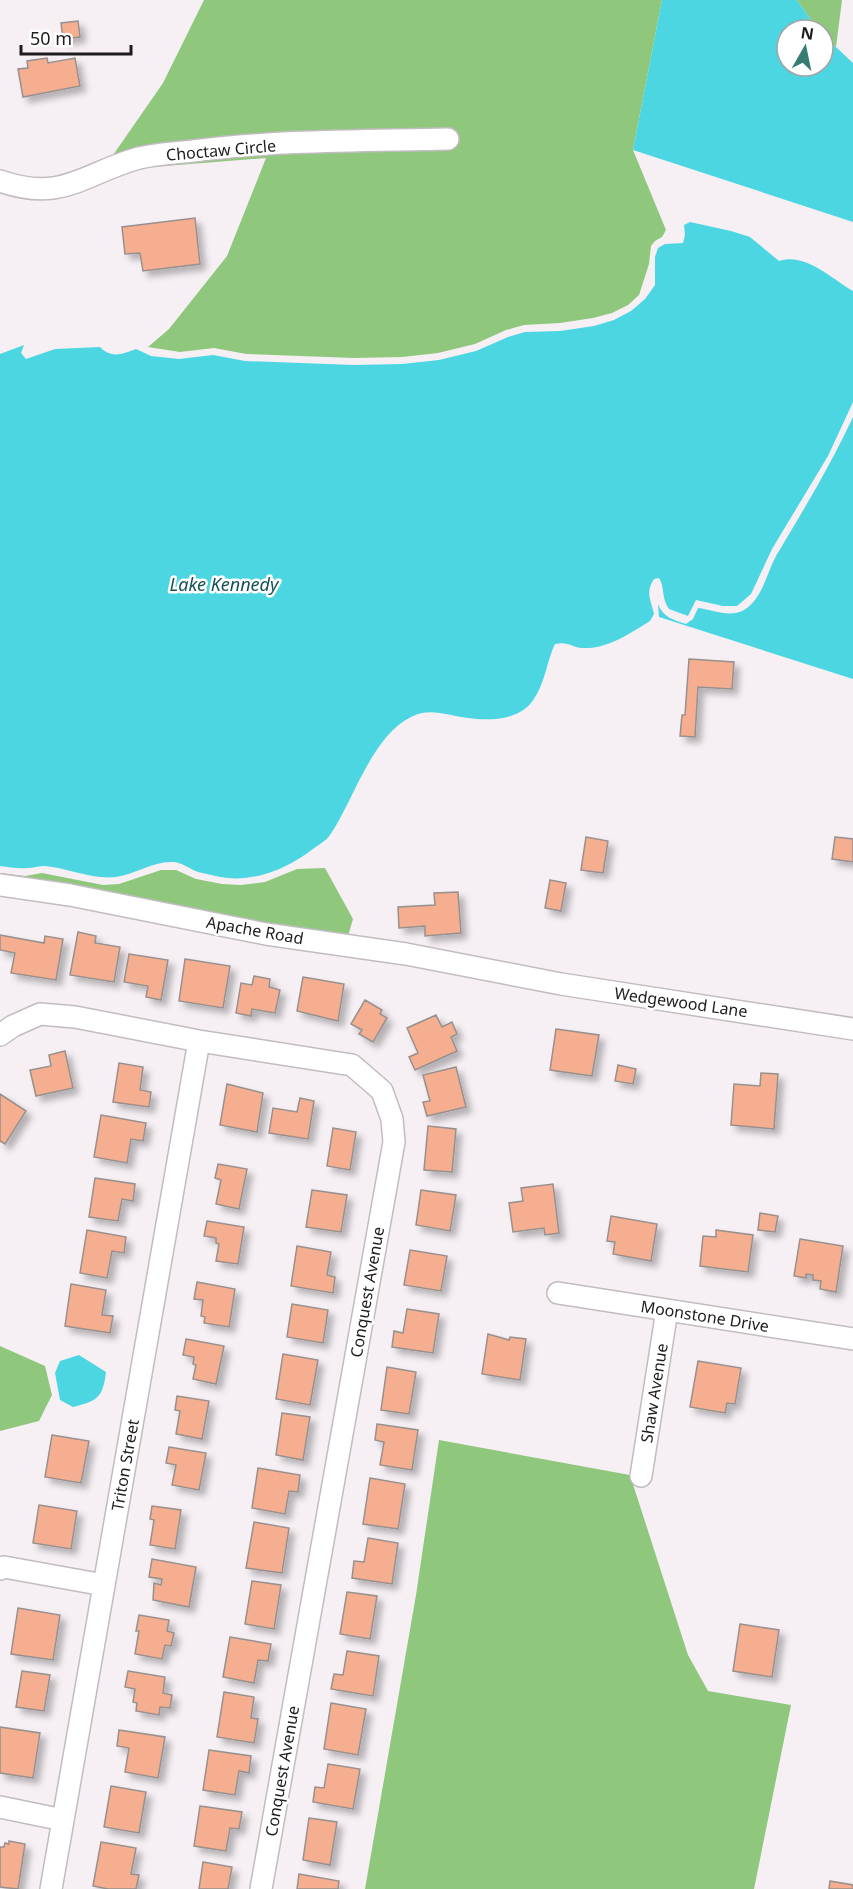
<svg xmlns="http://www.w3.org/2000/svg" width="853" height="1889" font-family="'Noto Sans',sans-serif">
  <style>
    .forest { fill: #8fc77c }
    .water { fill: #4bd6e2 }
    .building { fill: #f6ae90; stroke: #98908d; stroke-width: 1.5; filter: url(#shadow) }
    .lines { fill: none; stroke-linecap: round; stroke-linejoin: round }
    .minor-casing { stroke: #c2bcc2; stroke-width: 24 }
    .minor { stroke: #fff; stroke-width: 21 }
    .labels { text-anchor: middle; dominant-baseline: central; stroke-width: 5; stroke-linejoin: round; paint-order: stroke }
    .street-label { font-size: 16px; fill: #1e1c1e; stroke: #fff }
    .water-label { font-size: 18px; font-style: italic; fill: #165156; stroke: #fff }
  </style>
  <defs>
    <filter id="shadow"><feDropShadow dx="5.5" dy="5.5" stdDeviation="3" flood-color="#0004"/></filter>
  </defs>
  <rect width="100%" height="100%" fill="#f6f0f5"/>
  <path class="forest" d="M204 0H662L633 150 666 230 662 237 655 241 651 246 649 264 639 295 628 305 612 313 593 318 560 323 524 325 506 330 475 344 438 353 402 357 354 358 246 354 214 348 180 352 148 347 169 329 227 256 266 158 102 171 163 83Z
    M797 0H842L836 47 823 35V30H818Z
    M325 868 353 919 348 936 291 929 0 876V873L25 876 42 873 103 885 119 884 161 870H176L196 879 222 884 241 885 265 882 297 869Z
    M0 1346 45 1366 52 1395 39 1421 0 1431Z
    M439 1440 630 1475 688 1655 708 1691 791 1705 754 1889H365L416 1595Z"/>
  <path class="water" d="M662 0H797L818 30H787V66H823V35L853 63V222L633 150Z
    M690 222 731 231 750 237 779 261C805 252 832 279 853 291V402L828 456 772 549 751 594 737 606H723L696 600 688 616 669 609C661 598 665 587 659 578L654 579C645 592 651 600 654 614L650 621C629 634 608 649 583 648 570 647 569 641 555 644 546 663 545 686 531 703 517 720 489 721 468 718 448 716 430 707 411 717 371 737 354 800 330 835 326 841 318 845 313 849 287 869 254 883 220 877 213 875 205 874 198 872 190 869 181 862 173 862 153 861 136 874 116 877 93 880 68 868 45 866 39 866 33 868 27 868 18 869 9 867 0 866V354L24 345 21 353 26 359 55 349 100 347C112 359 122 354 136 349L151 356 179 359 213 355 245 361 354 365 402 364 439 360 476 351 508 337 525 332 560 331 594 326 614 320 631 311 645 299 655 285V257L658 248 665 244 683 243 685 235 684 225Z
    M853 417V679L659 617 658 604C663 617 673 620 686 624L693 619 698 608C714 610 729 618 744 610 764 598 767 569 779 551 806 506 831 464 853 417Z
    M79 1355 106 1372C103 1398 97 1401 73 1407L60 1400 55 1373 60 1361Z"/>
  <path class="building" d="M78 21 80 37 63 39 61 23Z
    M47 58 48 63 75 58 80 86 23 97 18 69 28 68 27 61Z
    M195 218 200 264 143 271 140 253 125 254 122 227Z
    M689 659 734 662 732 689 698 687 695 737 680 736 682 715H685Z
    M586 837 608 841 603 873 581 870Z
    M835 837 853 839V862L832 859Z
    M550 880 566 883 561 911 545 908Z
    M458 892 461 933 425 936V926L399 928 398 907 435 905 434 893Z
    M78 932 96 936 95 943 120 947 114 982 70 975Z
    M0 935 44 943 45 936 63 939 56 980 11 973 15 953 0 950Z
    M129 954 168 960 161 1000 146 997 148 986 124 982Z
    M185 959 230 966 223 1008 179 1001Z
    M254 976 270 979 269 987 280 990 275 1013 252 1009 251 1016 236 1013 241 983 252 985Z
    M303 977 344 984 338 1021 297 1011Z
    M365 1000 382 1010 380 1014 387 1018 373 1042 359 1034 362 1030 351 1024Z
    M436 1015 442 1027 452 1022 457 1034 451 1037 457 1051 415 1070 409 1057 418 1053 407 1028Z
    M556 1029 599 1035 592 1076 550 1070Z
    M65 1051 73 1088 36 1096 30 1070 51 1066 49 1055Z
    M119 1063 143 1067 140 1090 151 1092 149 1107 113 1102Z
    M618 1065 636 1069 633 1084 615 1081Z
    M456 1067 466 1107 427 1116 423 1102 430 1101 423 1075Z
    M761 1073 778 1074 774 1129 731 1125 734 1084 760 1086Z
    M227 1084 263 1093 257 1132 220 1125Z
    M0 1094 26 1111 5 1144 0 1141Z
    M300 1098 314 1101 308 1139 269 1133 273 1108 297 1112Z
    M101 1115 146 1123 143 1141 131 1139 127 1163 94 1157Z
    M428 1126 456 1129 452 1172 424 1170Z
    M333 1128 356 1132 350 1170 327 1166Z
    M218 1164 247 1169 239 1209 216 1204 221 1180 215 1178Z
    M95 1178 135 1184 133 1201 122 1199 118 1221 89 1217Z
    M553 1184 559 1233 545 1235 544 1228 513 1232 509 1203 523 1201 521 1188Z
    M312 1190 347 1195 341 1232 306 1227Z
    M421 1190 456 1195 450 1231 416 1225Z
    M760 1213 778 1216 775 1232 758 1230Z
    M611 1216 657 1224 651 1261 613 1254 615 1242 607 1241Z
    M207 1221 244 1227 238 1264 216 1261 219 1244 216 1243V1238L204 1236Z
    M87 1230 126 1237 124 1253 112 1251 107 1278 80 1273Z
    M716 1230 753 1235 748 1272 700 1266 703 1236 716 1237Z
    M800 1239 843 1246 836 1292 820 1289 821 1281 813 1280V1275L806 1274V1278L794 1276Z
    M297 1246 331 1252 327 1275 335 1277 333 1293 291 1286Z
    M410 1250 447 1256 441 1291 404 1285Z
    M197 1282 235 1289 229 1327 204 1323 205 1317 201 1316 203 1300 194 1299Z
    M71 1284 106 1290 102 1315 113 1316 110 1333 65 1326Z
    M292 1304 328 1310 323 1343 287 1337Z
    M407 1309 439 1314 433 1353 392 1347 394 1331 403 1333Z
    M488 1334 509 1340 510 1337 526 1339 520 1380 482 1374Z
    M186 1339 224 1346 216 1384 193 1379 196 1365 193 1364 194 1357 183 1355Z
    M283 1354 318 1360 310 1405 276 1399Z
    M698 1361 741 1368 735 1404 727 1403 725 1413 690 1407Z
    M387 1367 416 1372 409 1414 381 1410Z
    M177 1396 209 1401 202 1439 176 1434 180 1411 175 1410Z
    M282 1413 310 1417 303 1460 276 1455Z
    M377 1424 418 1430 412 1470 380 1465 384 1442 375 1440Z
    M52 1435 89 1441 81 1483 45 1477Z
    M169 1447 206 1453 199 1490 172 1485 176 1465 166 1463Z
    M258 1468 300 1475 298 1492 289 1491 285 1514 252 1508Z
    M370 1478 405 1484 398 1529 363 1524Z
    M39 1505 77 1511 71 1549 33 1543Z
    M152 1506 181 1510 175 1549 150 1545 154 1520 150 1519Z
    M254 1522 289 1528 282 1573 246 1568Z
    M368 1538 398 1543 392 1584 352 1578 354 1561 364 1562Z
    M152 1559 196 1567 189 1607 153 1600 154 1583 161 1585 162 1579 149 1577Z
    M252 1581 281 1585 274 1629 245 1624Z
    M347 1592 377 1596 370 1639 340 1634Z
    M18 1608 60 1615 53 1660 11 1654Z
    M139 1615 169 1620 167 1631 174 1633 171 1646 165 1645 162 1659 135 1654 139 1631H136Z
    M740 1624 779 1630 772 1677 733 1671Z
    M230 1637 271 1644 268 1661 258 1660 254 1683 223 1677Z
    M347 1651 379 1656 373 1696 331 1689 334 1674 343 1675Z
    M22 1671 50 1675 44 1711 16 1707Z
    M128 1671 165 1677 163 1693 172 1695 170 1708 160 1707 159 1715 136 1711 137 1703 133 1702 135 1689 125 1687Z
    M224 1692 254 1697 251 1718 258 1719 254 1743 217 1737Z
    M331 1703 366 1709 358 1755 324 1749Z
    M0 1727 40 1733 33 1778 0 1773Z
    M119 1730 165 1737 158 1778 125 1772 129 1748 117 1746Z
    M209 1750 251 1756 249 1773 239 1771 235 1795 203 1790Z
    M328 1764 360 1769 353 1809 313 1802 315 1787 324 1788Z
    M111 1786 146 1792 139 1833 104 1827Z
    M200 1806 242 1812 239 1829 230 1828 226 1851 194 1846Z
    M309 1818 337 1822 330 1865 303 1860Z
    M9 1841 25 1844 18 1889 0 1887V1847H4L5 1843 9 1844Z
    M101 1842 136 1848 131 1874 139 1875 136 1889H108L93 1886Z
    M203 1862 232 1867 228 1889H199Z
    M299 1874 339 1881 338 1889H297Z
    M830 1881 853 1885V1889H829Z"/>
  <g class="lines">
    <defs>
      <path id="minor" d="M0 181C63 203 84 173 139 158 156 154 176 153 193 151 277 140 363 141 448 139
        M0 885 70 895 266 934 406 954 561 984 853 1029
        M0 1035 13 1026 40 1014 75 1017 199 1041 352 1065 382 1091 392 1119 394 1142 261 1889
        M558 1293 853 1339
        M641 1476 667 1310
        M0 1569 4 1567 104 1585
        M0 1807 63 1820
        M51 1889 199 1041"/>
    </defs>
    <use href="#minor" class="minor-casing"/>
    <use href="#minor" class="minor"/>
  </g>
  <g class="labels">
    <g class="street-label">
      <text transform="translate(221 150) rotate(-5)">Choctaw Circle</text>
      <text transform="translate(255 930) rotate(10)">Apache Road</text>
      <text transform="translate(681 1002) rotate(8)">Wedgewood Lane</text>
      <text transform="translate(367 1292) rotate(-80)">Conquest Avenue</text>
      <text transform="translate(705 1316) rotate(9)">Moonstone Drive</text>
      <text transform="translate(654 1393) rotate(-81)">Shaw Avenue</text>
      <text transform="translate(125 1465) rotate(-80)">Triton Street</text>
      <text transform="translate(282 1771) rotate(-80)">Conquest Avenue</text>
    </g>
    <g class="water-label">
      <text x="224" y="584">Lake Kennedy</text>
    </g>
  </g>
  <g transform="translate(805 48) rotate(9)"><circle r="28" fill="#ffffff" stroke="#a5a4a5" stroke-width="1.5"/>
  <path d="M0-4.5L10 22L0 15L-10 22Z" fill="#367c73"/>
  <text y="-9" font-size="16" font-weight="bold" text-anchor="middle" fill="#1e1c1e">N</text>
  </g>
  <path d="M21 45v9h110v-9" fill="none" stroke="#1e1c1e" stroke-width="3"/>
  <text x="30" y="45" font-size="18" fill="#1e1c1e" stroke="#ffffff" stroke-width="4.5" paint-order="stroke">50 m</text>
</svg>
